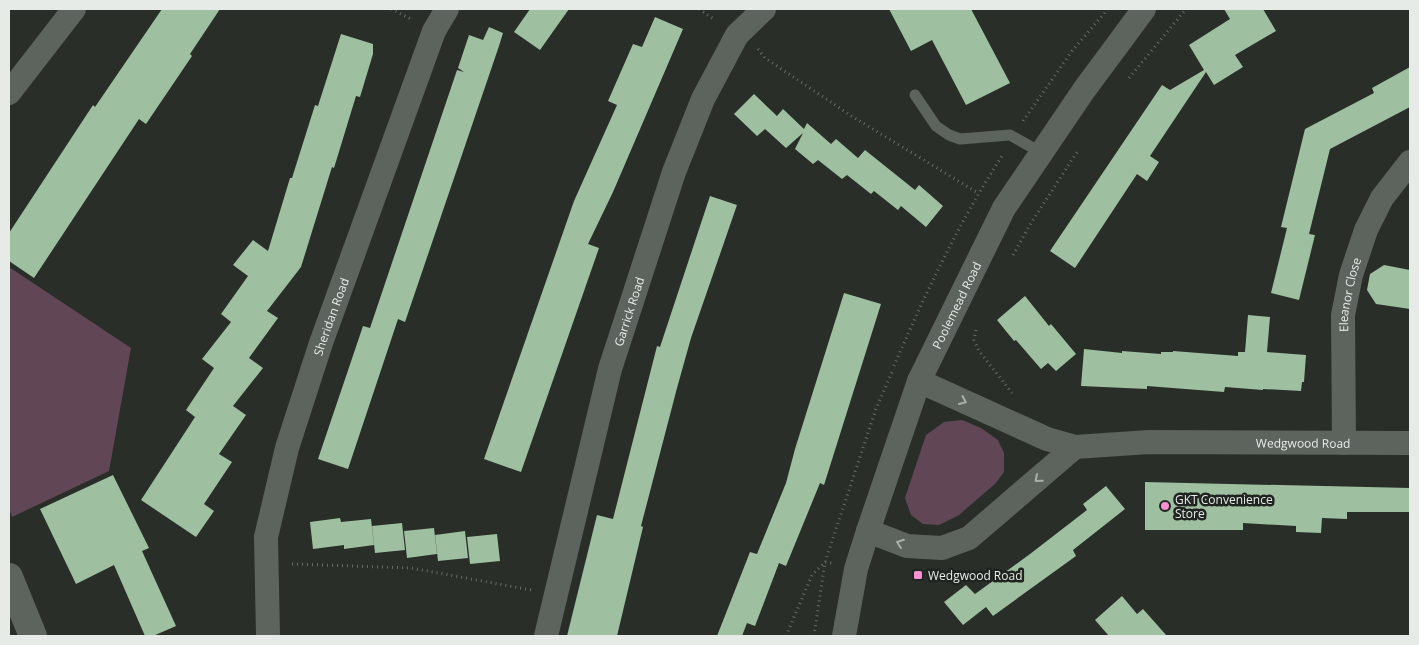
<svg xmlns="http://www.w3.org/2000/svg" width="1419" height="645" font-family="'Open Sans',sans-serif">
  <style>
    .green { fill: #614756 }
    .building { fill: #9ebfa0 }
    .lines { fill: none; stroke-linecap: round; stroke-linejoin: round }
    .path { stroke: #676c67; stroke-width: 3; stroke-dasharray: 1 4; stroke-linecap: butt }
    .service { stroke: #5d635d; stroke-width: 11 }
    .minor { stroke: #5d635d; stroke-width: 24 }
    .tertiary { stroke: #5d635d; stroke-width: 28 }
    .oneway { stroke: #a9aea9 }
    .poi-dot { fill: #f690d0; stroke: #202420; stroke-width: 2 }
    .labels { text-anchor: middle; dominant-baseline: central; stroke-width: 5; stroke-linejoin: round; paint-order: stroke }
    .street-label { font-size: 12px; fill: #e7ebe8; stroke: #202420 }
    .poi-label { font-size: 12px; fill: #e7ebe8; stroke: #202420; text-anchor: start }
  </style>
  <rect width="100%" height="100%" fill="#292e29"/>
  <path class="green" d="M9 267 131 348 109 471 12 517 9 508Z
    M962 420 981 428 998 440 1004 453V472L995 484 959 515 939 525 923 524 911 515 905 498 926 435 944 422Z"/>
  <path class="building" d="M162 9H220L190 54 192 56 146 124 139 119 34 278 9 261V233L93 105 95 107Z
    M530 9H569L540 50 514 32Z
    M889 9H971L1010 83 966 105 932 40 911 51Z
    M1224 9H1263L1276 31 1235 55 1243 67 1214 85 1206 72 1150 156 1159 162 1147 181 1137 174 1075 268 1050 251 1162 85 1170 90 1204 70 1189 45 1230 19Z
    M655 17 683 29 613 192 588 244 599 248 521 472 484 459 574 201 617 105 608 101 633 44 642 47Z
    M489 27 503 33 499 46 405 322 398 319 348 469 318 459 363 326 370 328 457 70 464 72 458 68 469 35 483 40Z
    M341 34 373 44V54L360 97 356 96 334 168 332 167 301 267 267 311 278 318 249 358 263 368 233 406 246 415 219 454 232 462 204 504 214 511 196 537 141 500 195 417 186 410 214 368 202 359 231 322 221 314 248 276 233 265 253 240 268 251 290 178H292L315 105 318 106Z
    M1410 67V107L1330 149 1309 234 1315 235 1299 300 1271 293 1287 228 1281 227 1305 129 1374 93 1372 88Z
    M754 94 777 116 783 109 804 129 807 123 831 144 836 139 858 158 865 150 915 190 919 185 943 206 926 227 901 206 898 210 874 191 871 194 847 175 842 179 818 160 813 164 795 149 803 133 786 148 765 129 757 136 734 114Z
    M710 196 737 205 691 338 677 388 641 526 643 527 617 636H567L597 515 613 519 657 346 660 347Z
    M1384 265 1410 270V309L1376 304 1367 290 1370 274Z
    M844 293 881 304 824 485 820 483 786 566 779 563 755 626 747 623 742 636H717L750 552 757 554 786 483 795 449Z
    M1025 296 1049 326 1051 324 1076 354 1056 371 1048 363 1041 369 1016 340 1014 341 997 320Z
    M1248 315 1270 317 1267 352 1306 355 1304 382H1302L1301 391 1263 389V390L1225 387 1224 392 1147 386V389L1081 386 1084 349 1122 353V351L1161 354V352H1173V351L1238 356V352H1245Z
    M113 475 149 548 142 551 176 626 153 636H145L114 565 76 584 40 509Z
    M1145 482 1410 488V512H1347V519L1322 518 1321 533 1296 532V526L1243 523V530H1145Z
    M1106 486 1125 509 1073 550 1076 556 993 616 986 607 963 625 944 602 966 585 975 594 1030 554 1087 510 1083 504Z
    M340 518 341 522 371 519 374 545 344 549V545L313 549 310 522Z
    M402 523 405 550 375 553 372 526Z
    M434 528 437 554 407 558 404 531Z
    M465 531 468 558 438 561 435 535Z
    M497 534 500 561 470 564 467 537Z
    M1122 596 1137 614 1143 609 1167 636H1109L1095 620Z"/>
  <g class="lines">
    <path class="path" d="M391 9 411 19
      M699 9 715 20
      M758 49 765 58 853 117 978 193
      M1129 78 1186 9
      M1023 121 1072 51 1108 9
      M1013 255 1031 223 1077 152
      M976 330 974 340 979 351 1012 393
      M894 366C925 294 959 222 1002 156
      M292 564 411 568 531 590
      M786 636 812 575 825 562 832 563
      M814 636 825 562 876 409 892 372"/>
    <path class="service" d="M915 95 936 126 949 135 960 139 1010 135 1042 153"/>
    <g class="minor">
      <path d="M9 93 74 9"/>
      <path id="s1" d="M919 381 1047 439 1075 447 1149 442 1410 443"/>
      <path id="s2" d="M1344 443 1343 315 1351 275 1366 230 1382 198 1410 162"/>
      <path d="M868 531 907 546 942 548 969 538 1075 447"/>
      <path id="s3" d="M268 636 266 537 287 448 321 343 434 31 447 9"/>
      <path id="s4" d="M546 636 610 369 674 172 703 99 737 35 764 9"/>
      <path id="s5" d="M844 636 856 569 868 531 919 381 1004 208 1084 90 1144 9"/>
    </g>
    <path class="tertiary" d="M9 577 33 636"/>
  </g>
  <defs><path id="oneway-chevron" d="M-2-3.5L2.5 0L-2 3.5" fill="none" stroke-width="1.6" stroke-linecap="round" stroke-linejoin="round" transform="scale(1.25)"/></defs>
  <g class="oneway">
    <use href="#oneway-chevron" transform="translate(963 401) rotate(24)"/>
    <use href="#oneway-chevron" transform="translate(1038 479) rotate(139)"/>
    <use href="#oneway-chevron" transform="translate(900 543) rotate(-160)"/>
  </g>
  <g class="poi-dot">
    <circle cx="1165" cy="506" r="5"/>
    <rect x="913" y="570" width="10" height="10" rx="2.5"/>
  </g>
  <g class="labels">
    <g class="street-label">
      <text stroke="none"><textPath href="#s2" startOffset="149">Eleanor Close</textPath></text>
      <text stroke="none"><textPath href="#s5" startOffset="351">Poolemead Road</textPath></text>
      <text stroke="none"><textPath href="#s4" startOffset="335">Garrick Road</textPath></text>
      <text stroke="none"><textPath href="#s3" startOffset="329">Sheridan Road</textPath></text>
      <text stroke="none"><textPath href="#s1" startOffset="398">Wedgwood Road</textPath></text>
    </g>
    <g class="poi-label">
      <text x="1175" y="499">GKT Convenience<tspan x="1175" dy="14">Store</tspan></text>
      <text x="928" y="575">Wedgwood Road</text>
    </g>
  </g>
  <rect width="1419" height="645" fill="none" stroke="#e7ebe8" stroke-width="20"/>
</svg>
